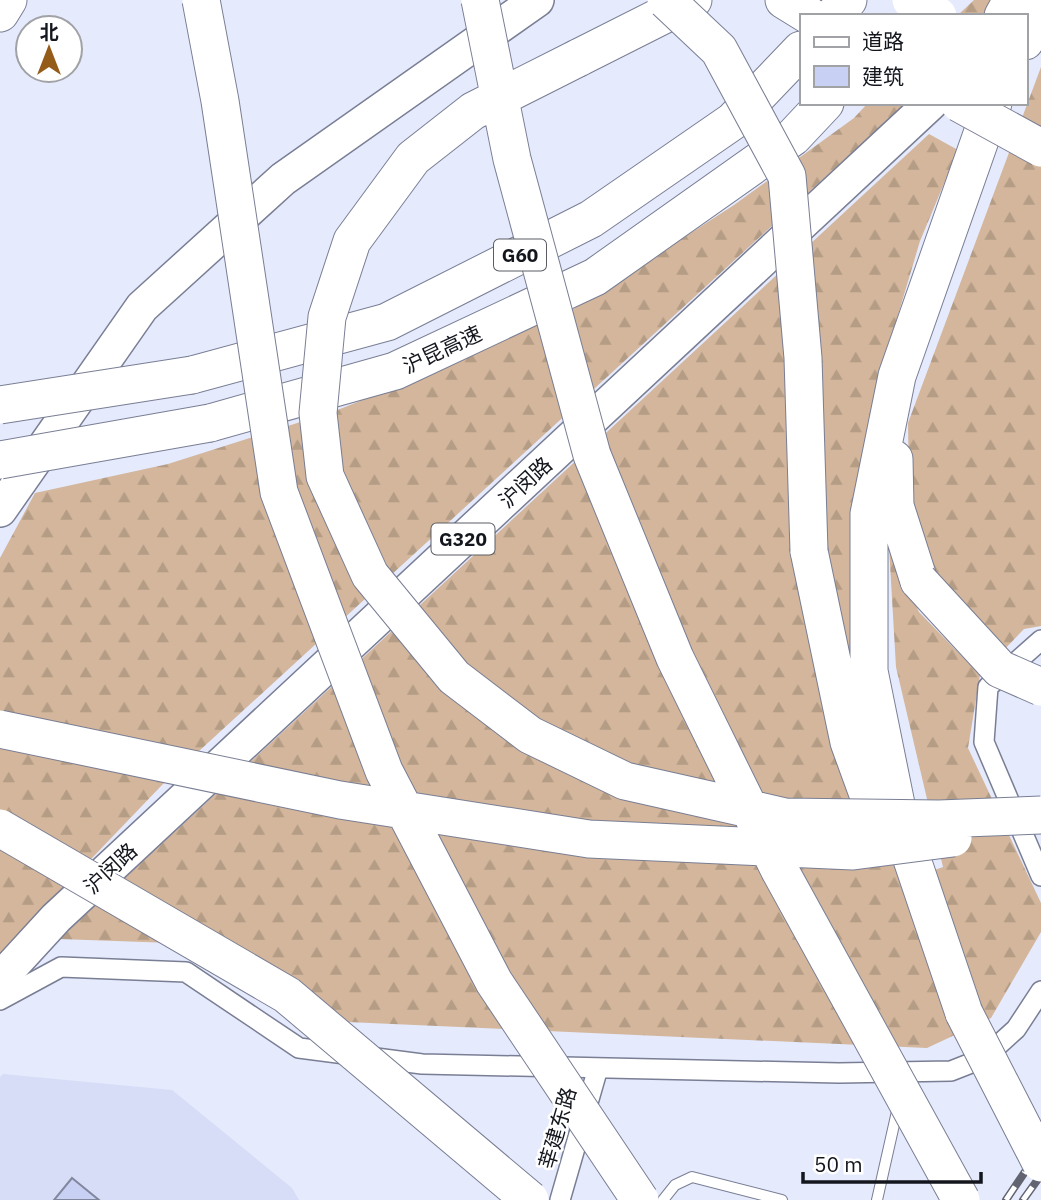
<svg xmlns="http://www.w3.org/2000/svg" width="1041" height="1200" font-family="'IBM Plex Sans','Noto Sans SC',sans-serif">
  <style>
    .built { fill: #d7ddf6 }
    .forest { fill: url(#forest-firs) }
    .building { fill: #c8d1f4; stroke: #81879c; stroke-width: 2 }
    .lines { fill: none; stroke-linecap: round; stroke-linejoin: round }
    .service-casing { stroke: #797e94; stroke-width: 12 }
    .minor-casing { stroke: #797e94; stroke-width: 22 }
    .trunk-casing { stroke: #797e94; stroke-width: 36 }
    .motorway-casing { stroke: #797e94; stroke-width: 39 }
    .service { stroke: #fff; stroke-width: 10 }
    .minor { stroke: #fff; stroke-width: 19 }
    .trunk { stroke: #fff; stroke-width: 33 }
    .motorway { stroke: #fff; stroke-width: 37 }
    .rail-casing { stroke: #626571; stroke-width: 8 }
    .rail { stroke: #fff; stroke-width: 5; stroke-dasharray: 16; stroke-linecap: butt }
    .motorway-bridge-casing { stroke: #797e94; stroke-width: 39; stroke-linecap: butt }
    .motorway-bridge { stroke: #fff; stroke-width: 37 }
    .labels { text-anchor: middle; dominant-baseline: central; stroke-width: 5; stroke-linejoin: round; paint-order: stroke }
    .shield { fill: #fff; stroke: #5a5c62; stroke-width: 2 }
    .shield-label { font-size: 19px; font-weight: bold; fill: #14161e }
    .street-label { font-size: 21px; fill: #14161e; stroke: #fff }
  </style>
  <defs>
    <pattern id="forest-firs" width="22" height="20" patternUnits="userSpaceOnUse" patternTransform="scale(1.75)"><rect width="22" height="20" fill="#d3b69b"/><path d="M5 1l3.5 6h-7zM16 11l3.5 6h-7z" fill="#b49c85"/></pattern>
  </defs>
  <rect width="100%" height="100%" fill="#e5eafd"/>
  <path class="built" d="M3 1074 172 1090 292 1188 299 1200H0V1077Z"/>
  <path class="forest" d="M974 0H1006L991 16H957Z
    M1041 67V626L1024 629 1002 652 928 571 909 489 908 423Z
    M868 103H906L162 785 0 954V558L35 493 168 464 335 411 418 378 572 310 734 205 854 118Z
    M929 134 958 150 920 241 878 382 862 499 902 800 929 872 943 867 896 667 889 547 919 612 980 675 968 748 1041 903V932L991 1018 927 1048 348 1022 172 943 59 939Z"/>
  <path class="building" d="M72 1178 99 1200H54Z"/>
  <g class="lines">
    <defs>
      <path id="service" d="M663 1200 675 1185 692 1177 782 1200
        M877 1200 898 1107"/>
      <path id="minor" d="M1041 640 988 687 984 742 1041 876
        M0 1000 61 967 186 972 299 1048 422 1064 839 1073 951 1071 984 1058 1016 1029 1041 991
        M560 1200 598 1068"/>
      <path id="trunk" d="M0 510 142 307 283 179 537 0
        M0 979 56 918 931 103"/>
      <path id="motorway" d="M784 0 810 16
        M0 13 8 0
        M833 16 848 0
        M1003 16 1012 0
        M1025 41 1041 13
        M578 58 693 0
        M192 375 387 322 591 219 733 121 801 50
        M210 423 395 371 595 277 793 137 825 103
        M894 459 895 506 919 581
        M809 551 849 742 885 841
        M964 1013 900 824 869 671V514L897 376 993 103"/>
    </defs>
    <use href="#service" class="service-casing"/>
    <use href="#minor" class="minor-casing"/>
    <use href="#trunk" class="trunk-casing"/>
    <use href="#motorway" class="motorway-casing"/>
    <use href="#service" class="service"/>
    <use href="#minor" class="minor"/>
    <use href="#trunk" class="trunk"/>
    <use href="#motorway" class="motorway"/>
    <defs>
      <path id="rail" d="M1006 1200 1041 1148
        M1023 1200 1041 1175"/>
    </defs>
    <use href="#rail" class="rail-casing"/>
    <use href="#rail" class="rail"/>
    <defs>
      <path id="motorway-bridge" d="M201 0 220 101 279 492 384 771 494 982 640 1200
        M480 0 512 159 592 455 675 658 779 869 961 1200
        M666 0 719 50 787 176 803 358 809 551
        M911 0 938 16
        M578 58 473 111 413 158 352 241 327 317 318 413 325 476 370 575 454 677 530 735 625 781 785 817 939 819 1041 815
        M959 103 1041 148
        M0 405 192 375
        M0 460 210 423
        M919 581 1000 669 1041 687
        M0 729 340 800 589 839 853 851 953 838
        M0 828 287 995 530 1200
        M964 1013 1041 1163"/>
    </defs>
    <use href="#motorway-bridge" class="motorway-bridge-casing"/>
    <use href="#motorway-bridge" class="motorway-bridge"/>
  </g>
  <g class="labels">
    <g class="shield">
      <rect x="494" y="239.5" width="52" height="31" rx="5"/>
      <rect x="431.5" y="523.5" width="63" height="31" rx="5"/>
    </g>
    <g class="shield-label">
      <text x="520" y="255">G60</text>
      <text x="463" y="539">G320</text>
    </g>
    <g class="street-label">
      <text transform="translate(442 349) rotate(-25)">沪昆高速</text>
      <text transform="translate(525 482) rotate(-43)">沪闵路</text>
      <text transform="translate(110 868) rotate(-43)">沪闵路</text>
      <text transform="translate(557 1128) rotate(-74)">莘建东路</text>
    </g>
  </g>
  <rect x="800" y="14" width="228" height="91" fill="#ffffff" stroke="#a1a2a5" stroke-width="2"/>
  <rect x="814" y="37" width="35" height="10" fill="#ffffff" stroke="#a1a2a5" stroke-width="2"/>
  <text x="862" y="49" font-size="21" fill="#14161e">道路</text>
  <rect x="814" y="66" width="35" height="21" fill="#c8d1f4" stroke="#a1a2a5" stroke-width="2"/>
  <text x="862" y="84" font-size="21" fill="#14161e">建筑</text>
  <g transform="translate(49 49)"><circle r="33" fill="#ffffff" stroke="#a1a2a5" stroke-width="2"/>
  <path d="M0-5L12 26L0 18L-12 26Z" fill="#955b19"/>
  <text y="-10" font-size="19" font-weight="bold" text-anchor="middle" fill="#14161e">北</text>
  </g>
  <path d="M803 1172v10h178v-10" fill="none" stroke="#14161e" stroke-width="3.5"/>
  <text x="814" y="1172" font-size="21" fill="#14161e" stroke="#ffffff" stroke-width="5" paint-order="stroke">50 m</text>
</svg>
